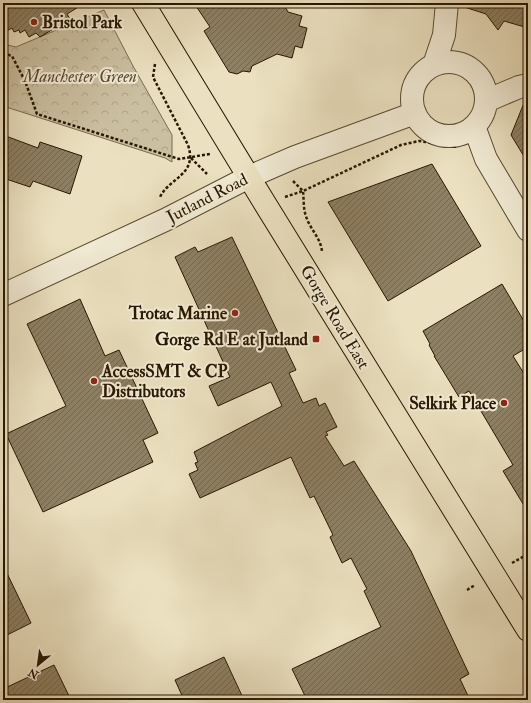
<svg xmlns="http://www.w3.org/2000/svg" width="531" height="703" font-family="'IM FELL Double Pica',serif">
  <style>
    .forest { fill: url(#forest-crowns); stroke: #796b50 }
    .building { fill: url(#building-hatch); stroke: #281701 }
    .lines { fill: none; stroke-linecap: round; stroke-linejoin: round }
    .minor-casing { stroke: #594a31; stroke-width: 24 }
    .major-casing { stroke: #281701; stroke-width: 24 }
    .path { stroke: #281701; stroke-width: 2.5; stroke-dasharray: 3 2; stroke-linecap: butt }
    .minor { stroke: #f2ecd6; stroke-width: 22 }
    .major { stroke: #ebe1c0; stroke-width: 22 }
    .poi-dot { fill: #8f2418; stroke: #f2ecd6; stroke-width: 1.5 }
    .labels { text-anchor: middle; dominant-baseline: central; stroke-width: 4; stroke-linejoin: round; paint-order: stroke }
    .poi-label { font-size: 17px; font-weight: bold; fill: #281701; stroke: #f2ecd6; text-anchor: end }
    .park-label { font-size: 17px; font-style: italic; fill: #594931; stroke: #f2ecd6 }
    .street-label { font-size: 17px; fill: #281701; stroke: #f2ecd6 }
  </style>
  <defs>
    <pattern id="forest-crowns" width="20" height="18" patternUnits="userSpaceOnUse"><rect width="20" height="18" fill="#cabfa0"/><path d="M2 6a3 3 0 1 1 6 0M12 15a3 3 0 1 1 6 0" fill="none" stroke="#aea388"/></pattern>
    <pattern id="building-hatch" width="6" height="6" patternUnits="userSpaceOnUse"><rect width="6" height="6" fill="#8d8064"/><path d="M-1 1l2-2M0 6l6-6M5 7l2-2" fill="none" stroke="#736850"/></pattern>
  </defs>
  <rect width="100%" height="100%" fill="#ebe1c0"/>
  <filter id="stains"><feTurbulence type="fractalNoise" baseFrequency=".005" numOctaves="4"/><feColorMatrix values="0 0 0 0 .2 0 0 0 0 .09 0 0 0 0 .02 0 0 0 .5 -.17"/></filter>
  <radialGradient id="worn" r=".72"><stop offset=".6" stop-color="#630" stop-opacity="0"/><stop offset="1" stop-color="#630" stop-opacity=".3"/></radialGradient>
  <path class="forest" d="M104 10 133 66 172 135V162L165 158 3 106V44L16 47Z"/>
  <path class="building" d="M3 3H85L67 14 70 19 40 37 36 33 29 37 25 30 20 33 19 30 14 32 12 28 3 33Z
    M194 3H283L288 12 302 16 299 26 307 28 302 48 295 46 292 58 277 54 252 66 250 72 243 71 237 74 229 72 204 31 210 27Z
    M462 3H528V28L504 21 498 30 486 14 461 6Z
    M526 98H528V163L511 135Z
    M3 135 38 148 40 142 82 156 70 194 33 181 30 187 3 178Z
    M432 164 481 246 388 301 328 202Z
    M232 237 296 370 289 373 303 403 316 398 319 406 325 403 337 427 326 432 328 435 325 436 344 466 354 461 411 551 469 674 460 679 470 700H307L292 669 381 627 364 591 367 589 351 558 342 563 330 537 333 535 314 496 310 498 291 457 200 498 189 474 198 470 195 463 198 462 194 452 282 406 271 382 218 406 209 386 230 377 175 257 195 247 198 252Z
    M502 284 528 328V347L513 356 528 380V512L503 471 513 465 469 391 459 397 434 356H435L429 345 430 344 423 331Z
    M80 299 105 356 119 350 158 433 143 440 153 462 43 512 6 434 66 406 27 324Z
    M3 565 31 623 3 637Z
    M224 657 244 700H184L175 680Z
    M54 665 71 700H3V689Z"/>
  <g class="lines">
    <defs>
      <path id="minor" d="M412 99a37 37 0 1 1 74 0a37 37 0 1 1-74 0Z
        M434 65 444 35 447 3
        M486 101 519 87 528 85
        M474 126 486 159 528 230
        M3 295 165 220 249 177 295 157 415 113"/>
      <path id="major" d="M143 3 264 202 528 630"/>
    </defs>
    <use href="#minor" class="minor-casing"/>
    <use href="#major" class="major-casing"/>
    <path class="path" d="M3 53 12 56 25 81 37 114 179 159 210 154
      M155 64 153 77 188 145C198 175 170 177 160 197
      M191 158 207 174
      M293 181 303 191C304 200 303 210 307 219 311 230 322 240 322 253
      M285 197 303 191 401 145 419 141 458 147
      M512 563 528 554
      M467 590 475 585"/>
    <use href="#minor" class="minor"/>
    <use href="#major" class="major"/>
  </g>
  <g class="poi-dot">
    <circle cx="34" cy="22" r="4"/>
    <circle cx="235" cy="313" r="4"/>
    <rect x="312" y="335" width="8" height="8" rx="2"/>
    <circle cx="94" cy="381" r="4"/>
    <circle cx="504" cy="403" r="4"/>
  </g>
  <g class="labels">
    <g class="poi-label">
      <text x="42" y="22" text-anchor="start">Bristol Park</text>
      <text x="227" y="313">Trotac Marine</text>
      <text x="308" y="339">Gorge Rd E at Jutland</text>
      <text x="102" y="371" text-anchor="start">AccessSMT &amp; CP<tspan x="102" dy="20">Distributors</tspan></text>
      <text x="496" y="403">Selkirk Place</text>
    </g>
    <g class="park-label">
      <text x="80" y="76">Manchester Green</text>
    </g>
    <g class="street-label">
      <text transform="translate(207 198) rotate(-27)">Jutland Road</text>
      <text transform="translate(335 317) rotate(59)">Gorge Road East</text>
    </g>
  </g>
  <rect width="531" height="703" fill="none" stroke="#ebe1c0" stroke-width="16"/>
  <rect x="4" y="4" width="523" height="695" fill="none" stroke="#281701" stroke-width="2"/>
  <rect x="8" y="8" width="515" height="687" fill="none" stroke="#281701"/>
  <g transform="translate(38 665) rotate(209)" stroke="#f2ecd6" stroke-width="3" paint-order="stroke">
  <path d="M0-3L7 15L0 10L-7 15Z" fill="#281701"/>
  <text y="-6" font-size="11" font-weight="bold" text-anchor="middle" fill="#281701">N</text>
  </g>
  <rect width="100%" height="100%" filter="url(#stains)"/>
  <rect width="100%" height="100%" fill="url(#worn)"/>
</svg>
